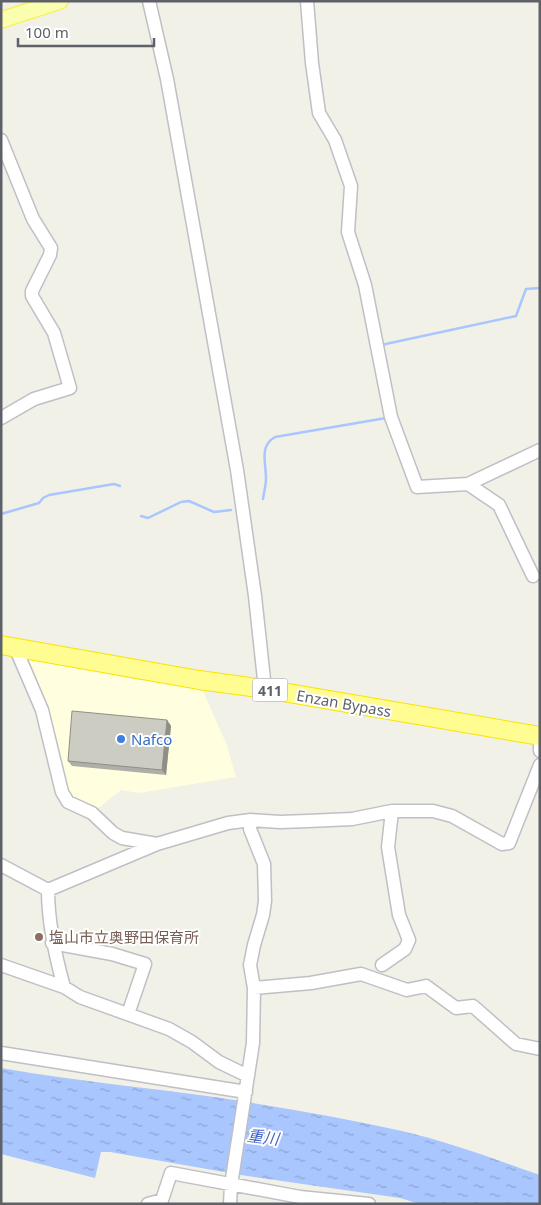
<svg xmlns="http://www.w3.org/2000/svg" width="541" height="1205" font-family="'Noto Sans','Noto Sans JP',sans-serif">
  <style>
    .commercial { fill: #ffffdf }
    .water { fill: url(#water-ripples) }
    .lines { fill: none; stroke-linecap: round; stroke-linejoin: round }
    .stream { stroke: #aac6ff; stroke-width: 2.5 }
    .minor-casing { stroke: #bfbfc6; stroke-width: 15 }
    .major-casing { stroke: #f9f159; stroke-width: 18 }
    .highway-casing { stroke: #f9e400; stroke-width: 20 }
    .minor { stroke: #fff; stroke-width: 12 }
    .major { stroke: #faffaf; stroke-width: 15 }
    .highway { stroke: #fffc91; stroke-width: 18 }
    .wall { fill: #afafa8 }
    .shaded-wall { fill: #8f8f88 }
    .building { fill: #ccccc3; stroke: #8f8f88 }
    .shop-dot { fill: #3f7fe0; stroke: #fff; stroke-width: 2 }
    .education-dot { fill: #8d6e63; stroke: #fff; stroke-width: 2 }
    .labels { text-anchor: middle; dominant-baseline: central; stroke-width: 4; stroke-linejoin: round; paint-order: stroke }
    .shield { fill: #fff; stroke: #8e9095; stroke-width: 1 }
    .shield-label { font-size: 14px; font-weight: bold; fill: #5e6168 }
    .street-label { font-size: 15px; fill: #5e6168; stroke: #fff }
    .shop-label { font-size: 15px; fill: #366cbe; stroke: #fff; text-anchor: start }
    .education-label { font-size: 15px; fill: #785e54; stroke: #fff; text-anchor: start }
    .water-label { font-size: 16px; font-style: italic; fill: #4467cb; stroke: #fff }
  </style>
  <defs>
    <pattern id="water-ripples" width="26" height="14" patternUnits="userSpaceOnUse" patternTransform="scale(1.25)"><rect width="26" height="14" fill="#aac6ff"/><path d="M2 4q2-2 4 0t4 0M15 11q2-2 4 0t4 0" fill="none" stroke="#8ea4d2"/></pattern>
  </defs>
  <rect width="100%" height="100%" fill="#f1f1e7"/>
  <path class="commercial" d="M26 657 133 679 202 689 226 743 236 777 139 793 121 790 92 813 68 802Z"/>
  <path class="water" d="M1 1068C85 1083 169 1089 253 1103 303 1111 353 1120 402 1131 449 1142 494 1159 540 1175V1204H420L400 1198 241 1175 110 1152H101L95 1178 1 1154Z"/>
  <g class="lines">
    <path class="stream" d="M381 345 516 316 526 289 540 288
      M263 499C264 492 266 485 266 478 266 463 259 446 275 437L386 418
      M1 514 39 503 43 498 49 495 114 484 120 486
      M141 516 148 518 181 502 189 501 214 512 231 510"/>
    <defs>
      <path id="minor" d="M149 1 167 79 237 470 255 596 265 689
        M307 1 312 63 319 113 335 140 351 186 348 232 365 285 391 417 417 487 468 484 540 450
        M1 140 33 219 51 248 50 255 32 291V296L54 333 70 388 34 399 1 418
        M468 484 499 505 533 576
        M15 647 42 710 62 792 68 802 92 813 113 833 122 838 157 844
        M540 734V751
        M1 865 48 890
        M48 890 157 844 228 823 251 820 280 822 308 821 352 819 392 811H433L452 816 502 844 509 843 540 765
        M48 890C48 924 55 955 64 987
        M52 943 112 954 145 964 128 1014
        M1 965 64 987 80 997 169 1029 192 1042 219 1062 248 1076
        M382 965 405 949 409 940 399 915 388 847 392 811
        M254 988 311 983 361 974 407 990 426 986 456 1008 473 1006 516 1044 540 1049
        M1 1053 246 1092
        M148 1204 162 1200 171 1173 300 1197 369 1204
        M230 1204 231 1185 253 1043 254 988 250 965 254 945 263 915 265 901 264 864 250 829 251 820"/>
      <path id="major" d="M1 20 60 1"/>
      <path id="highway" d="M1 645 199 680 265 689 540 736"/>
    </defs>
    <use href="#minor" class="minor-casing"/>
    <use href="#major" class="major-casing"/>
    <use href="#highway" class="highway-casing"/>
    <use href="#minor" class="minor"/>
    <use href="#major" class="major"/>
    <use href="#highway" class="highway"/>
  </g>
  <path class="wall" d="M167 720 171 726 166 775 72 766 68 761Z"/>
  <path class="shaded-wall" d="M167 720 171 726 166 775 162 770Z"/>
  <path class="building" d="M72 711 167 720 162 770 68 761Z"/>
  <circle class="shop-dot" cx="121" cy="739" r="5"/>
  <circle class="education-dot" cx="39" cy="937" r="5"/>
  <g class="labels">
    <rect class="shield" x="252.5" y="678.5" width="35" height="23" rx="4"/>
    <g class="shield-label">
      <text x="270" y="690">411</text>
    </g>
    <g class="street-label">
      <text transform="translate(344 703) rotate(10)">Enzan Bypass</text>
    </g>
    <g class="shop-label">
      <text x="131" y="739">Nafco</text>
    </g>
    <g class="education-label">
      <text x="49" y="937">塩山市立奥野田保育所</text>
    </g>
    <g class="water-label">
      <text transform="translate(263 1137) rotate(7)">重川</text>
    </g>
  </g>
  <rect width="541" height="1205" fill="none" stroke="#5e6168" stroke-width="5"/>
  <path d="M18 38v8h136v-8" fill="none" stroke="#5e6168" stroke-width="2.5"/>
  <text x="25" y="38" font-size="15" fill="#5e6168" stroke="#ffffff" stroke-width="4" paint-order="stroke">100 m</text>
</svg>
